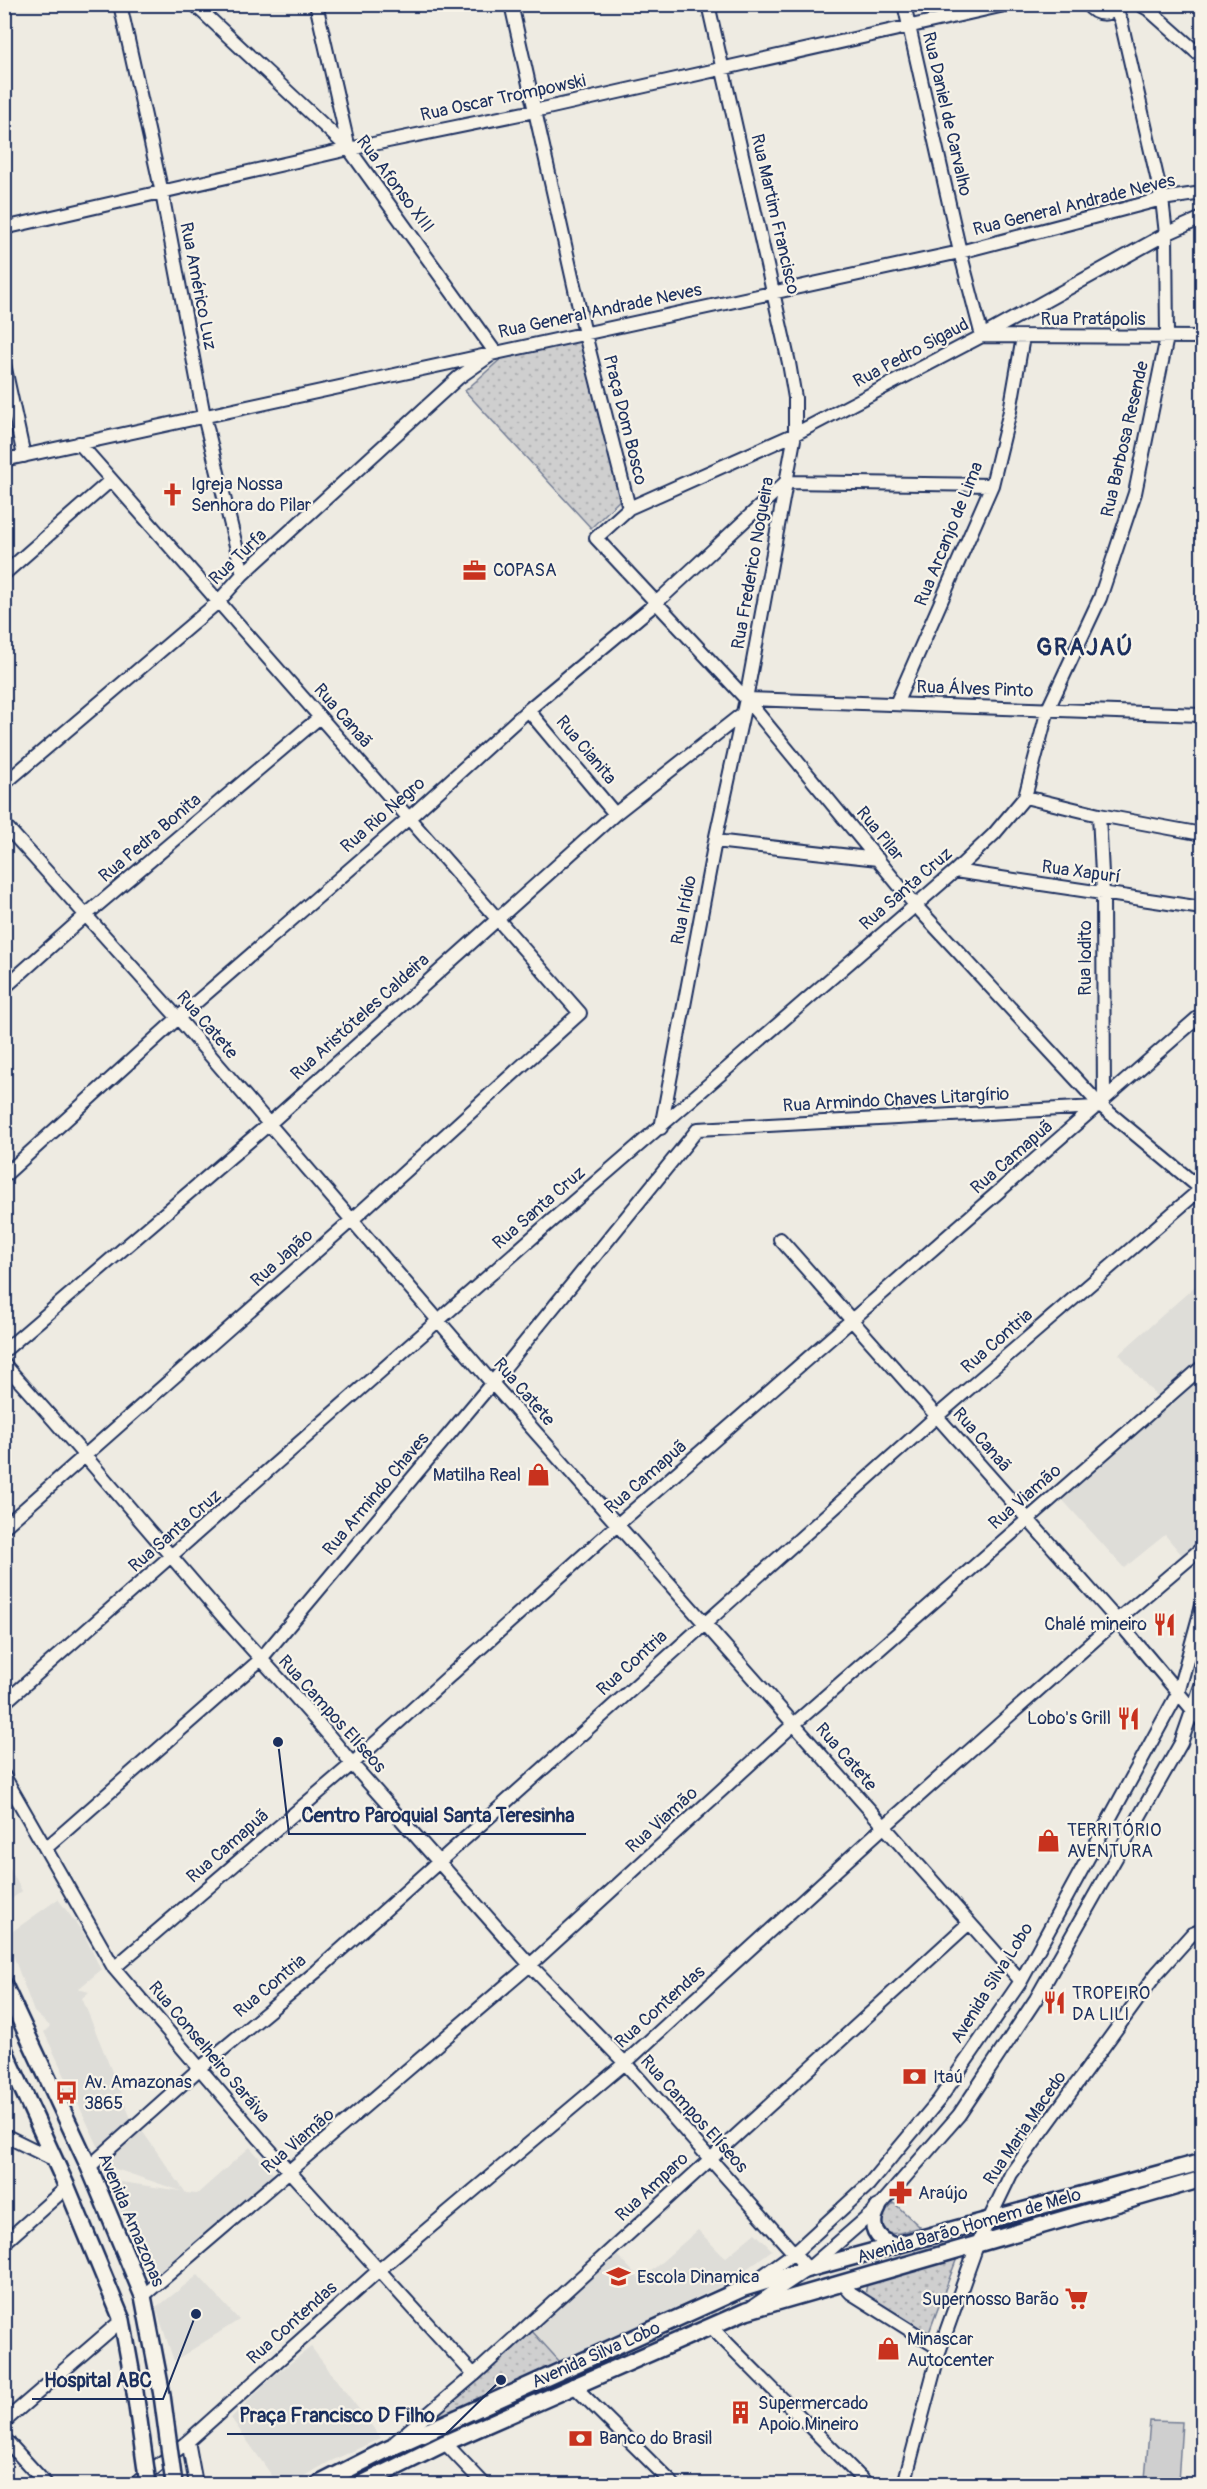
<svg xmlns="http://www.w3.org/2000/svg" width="1207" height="2489" font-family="Pangolin,sans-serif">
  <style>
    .built { fill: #deddd8 }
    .park { fill: url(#park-dots); stroke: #757f96; stroke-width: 1.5 }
    .pitch { fill: #cfcfcf; stroke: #757f96; stroke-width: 1.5 }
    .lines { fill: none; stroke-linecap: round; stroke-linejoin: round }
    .minor-casing { stroke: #1b2f5e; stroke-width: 16 }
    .major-casing { stroke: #1b2f5e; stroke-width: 20 }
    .minor { stroke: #f7f3e8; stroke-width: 12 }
    .major { stroke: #f7f3e8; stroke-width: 15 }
    .major-bridge-casing { stroke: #1b2f5e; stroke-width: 20; stroke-linecap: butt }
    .major-bridge { stroke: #f7f3e8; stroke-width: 15 }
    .labels { text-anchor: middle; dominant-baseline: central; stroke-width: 4.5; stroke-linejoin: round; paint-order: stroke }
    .street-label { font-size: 18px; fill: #1b2f5e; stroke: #f7f3e8 }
    .poi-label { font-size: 18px; fill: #1b2f5e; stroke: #f7f3e8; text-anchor: start }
    .district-label { font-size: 24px; font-weight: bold; letter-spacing: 1.5px; fill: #1b2f5e; stroke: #f7f3e8 }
    .leader { fill: none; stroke: #1b2f5e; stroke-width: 2 }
    .callout-dot { fill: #1b2f5e; stroke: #f7f3e8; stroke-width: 2 }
    .callout-label { font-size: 20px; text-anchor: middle; font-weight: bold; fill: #1b2f5e; stroke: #f7f3e8; stroke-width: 4.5; stroke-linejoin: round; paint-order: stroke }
  </style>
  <defs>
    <pattern id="park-dots" width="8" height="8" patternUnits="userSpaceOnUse" patternTransform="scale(1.5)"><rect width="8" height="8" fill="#cfcfcf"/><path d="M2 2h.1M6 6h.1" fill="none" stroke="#b1b2b4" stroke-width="1.8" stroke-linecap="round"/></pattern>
  </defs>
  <rect width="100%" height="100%" fill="#eeebe2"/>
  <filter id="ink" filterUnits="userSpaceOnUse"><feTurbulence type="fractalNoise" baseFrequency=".0167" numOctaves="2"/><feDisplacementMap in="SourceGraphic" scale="12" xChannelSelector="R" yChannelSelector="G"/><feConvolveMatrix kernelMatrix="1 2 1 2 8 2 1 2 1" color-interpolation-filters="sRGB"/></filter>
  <g filter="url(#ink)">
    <path class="built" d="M1202 1280V1359L1158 1398 1119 1354Z
      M1202 1370V1536L1182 1555 1165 1535 1124 1568 1060 1497Z
      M5 1860 22 1891 5 1904H4Z
      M58 1899 84 1934 101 1970 78 1989 89 1992 82 1998 132 2121 100 2150 44 2032 50 2026 34 2012 6 1936Z
      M140 2128 186 2193 197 2194 250 2147 275 2176 150 2282 108 2180 181 2191 101 2164Z
      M698 2230 725 2258 755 2233 772 2250 729 2282 561 2363 531 2330 617 2255 641 2280Z
      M198 2275 239 2320 174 2361 156 2308Z
      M311 2347 381 2438 329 2462 290 2484H278L231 2418 270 2379Z"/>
    <path class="park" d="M579 338 625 495 591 528 465 391 504 356Z
      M894 2203 920 2227C905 2231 889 2240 878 2226L880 2218Z
      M957 2258 928 2335 865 2295 867 2284Z
      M531 2330 561 2363 437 2423 433 2419Z"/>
    <path class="pitch" d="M1150 2421 1182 2422 1178 2482 1145 2479Z"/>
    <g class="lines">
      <defs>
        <path id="minor" d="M120 4 162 193 204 416 243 574
          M316 4 349 149
          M511 4 585 334 629 508 596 538 746 699 915 905 1100 1105 1201 1189
          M904 4 960 252 982 336 1202 337
          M1087 4C1096 17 1110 16 1121 6
          M1139 4 1148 9 1202 57
          M4 228 349 149 534 111 1009 4
          M4 364 24 456
          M4 460 960 252 1162 199 1202 193
          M629 508 795 434 982 336 1166 234 1202 218
          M4 574 111 480
          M746 699 1202 715
          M896 704 992 485 1010 411 1023 337
          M528 710 615 814
          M4 784 218 602 243 574 458 378 495 352 349 149 194 4
          M1025 797 1099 815 1202 834
          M1099 815 1103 893 1104 1101
          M4 824 178 1018 492 1383 1021 1981
          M715 841 878 859
          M955 871 1202 908
          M4 988 86 915 320 717
          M661 1128 715 841 746 699 795 434V398L789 363 708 4
          M4 1176 178 1018 409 818 528 710 655 604 786 482 992 485
          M780 1239 1117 1620 1202 1721
          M4 1351 269 1124 615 814 742 714
          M4 1364C80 1448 152 1535 226 1620 268 1668 313 1713 352 1764L530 1965 625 2063 808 2269
          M4 1527 353 1219 580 1013 79 443
          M4 1703 550 1222 955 871 994 834 1025 797 1048 709 1100 598 1135 493 1167 337 1166 234 1162 199 1121 21 1116 10
          M4 1776 114 1968 260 2139 474 2375
          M46 1848 260 1660 492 1383 698 1129 1096 1107
          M114 1968 352 1764 617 1525 1202 1014
          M4 2135 55 2160
          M89 2167 199 2069 317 1971 937 1416 1202 1188
          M4 2243 67 2187
          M842 2283 851 2293 940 2349
          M751 2284 794 2253 869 2184 939 2100 1021 1981 1178 1693 1202 1606
          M143 2296 530 1965 794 1724 1202 1367
          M752 2307 808 2269 878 2208 959 2115 1036 1999 1181 1743 1202 1683
          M710 2326 867 2484
          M573 2385 673 2484
          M4 2422 122 2320
          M4 2438 46 2484
          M188 2441 196 2484
          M395 2442 474 2375 968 1924
          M445 2443 484 2484
          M135 2484 187 2442 379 2270 625 2063 878 1832 1117 1620 1202 1548
          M904 2484 940 2349 977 2245 1011 2174 1157 1973 1192 1934 1202 1930"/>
        <path id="major" d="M4 1985 89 2167 143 2296 162 2395
          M4 2049 67 2187 122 2320 135 2392
          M878 2208C868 2226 876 2239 894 2246
          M319 2484 386 2450 744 2288 808 2269 1202 2162
          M362 2484 445 2443 746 2311 1202 2179"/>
      </defs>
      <use href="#minor" class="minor-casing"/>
      <use href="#major" class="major-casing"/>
      <use href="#minor" class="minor"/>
      <use href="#major" class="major"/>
      <defs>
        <path id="major-bridge" d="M135 2392 148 2484
          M162 2395 174 2484"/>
      </defs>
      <use href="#major-bridge" class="major-bridge-casing"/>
      <use href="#major-bridge" class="major-bridge"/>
    </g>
  </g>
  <defs>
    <symbol id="church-bare" viewBox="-9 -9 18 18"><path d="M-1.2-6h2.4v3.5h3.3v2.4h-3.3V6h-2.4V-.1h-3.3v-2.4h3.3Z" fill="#c8321e" stroke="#f7f3e8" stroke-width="2.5" paint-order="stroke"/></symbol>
    <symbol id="office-bare" viewBox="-9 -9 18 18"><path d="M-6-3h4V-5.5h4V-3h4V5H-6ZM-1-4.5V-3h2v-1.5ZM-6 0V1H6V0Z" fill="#c8321e" stroke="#f7f3e8" stroke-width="2.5" paint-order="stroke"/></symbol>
    <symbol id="shop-bare" viewBox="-9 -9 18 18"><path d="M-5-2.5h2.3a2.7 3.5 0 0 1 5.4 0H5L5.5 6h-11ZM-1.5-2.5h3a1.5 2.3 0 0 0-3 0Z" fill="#c8321e" stroke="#f7f3e8" stroke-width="2.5" paint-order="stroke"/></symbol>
    <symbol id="restaurant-bare" viewBox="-9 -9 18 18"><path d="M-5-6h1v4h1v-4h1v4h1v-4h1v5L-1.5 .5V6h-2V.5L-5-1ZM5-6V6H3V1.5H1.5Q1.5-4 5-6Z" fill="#c8321e" stroke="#f7f3e8" stroke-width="2.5" paint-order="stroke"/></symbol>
    <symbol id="bank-bare" viewBox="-9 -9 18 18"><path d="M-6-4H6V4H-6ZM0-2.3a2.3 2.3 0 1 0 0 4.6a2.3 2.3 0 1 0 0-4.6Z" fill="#c8321e" stroke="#f7f3e8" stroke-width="2.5" paint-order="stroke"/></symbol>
    <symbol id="bus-bare" viewBox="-9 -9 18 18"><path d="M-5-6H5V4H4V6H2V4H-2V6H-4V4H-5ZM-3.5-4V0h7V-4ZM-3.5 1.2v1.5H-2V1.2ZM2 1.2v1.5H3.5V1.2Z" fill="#c8321e" stroke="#f7f3e8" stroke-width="2.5" paint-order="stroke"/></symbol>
    <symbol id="pharmacy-bare" viewBox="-9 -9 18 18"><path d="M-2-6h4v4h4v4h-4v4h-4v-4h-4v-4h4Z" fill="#c8321e" stroke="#f7f3e8" stroke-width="2.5" paint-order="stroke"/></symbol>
    <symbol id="school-bare" viewBox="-9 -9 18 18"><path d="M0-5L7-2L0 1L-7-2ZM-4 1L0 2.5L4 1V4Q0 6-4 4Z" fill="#c8321e" stroke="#f7f3e8" stroke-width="2.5" paint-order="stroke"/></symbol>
    <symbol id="supermarket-bare" viewBox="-9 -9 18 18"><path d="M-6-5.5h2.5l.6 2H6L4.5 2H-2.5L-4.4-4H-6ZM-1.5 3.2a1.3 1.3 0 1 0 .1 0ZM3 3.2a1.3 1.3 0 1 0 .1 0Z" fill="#c8321e" stroke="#f7f3e8" stroke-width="2.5" paint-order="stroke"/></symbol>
    <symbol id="building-bare" viewBox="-9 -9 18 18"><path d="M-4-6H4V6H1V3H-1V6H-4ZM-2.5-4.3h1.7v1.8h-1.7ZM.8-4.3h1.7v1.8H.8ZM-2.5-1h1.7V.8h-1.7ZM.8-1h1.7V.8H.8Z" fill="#c8321e" stroke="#f7f3e8" stroke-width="2.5" paint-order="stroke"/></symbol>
  </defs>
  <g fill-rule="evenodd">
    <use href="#church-bare" x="156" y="478" width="33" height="33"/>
    <use href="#office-bare" x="458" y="554" width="33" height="33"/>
    <use href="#shop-bare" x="522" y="1458" width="33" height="33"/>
    <use href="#restaurant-bare" x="1148" y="1608" width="33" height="33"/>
    <use href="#restaurant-bare" x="1112" y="1702" width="33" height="33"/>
    <use href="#shop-bare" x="1032" y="1824" width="33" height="33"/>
    <use href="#restaurant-bare" x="1038" y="1986" width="33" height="33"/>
    <use href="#bank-bare" x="898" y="2060" width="33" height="33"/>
    <use href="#bus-bare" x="50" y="2076" width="33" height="33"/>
    <use href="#pharmacy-bare" x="884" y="2176" width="33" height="33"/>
    <use href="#school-bare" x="602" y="2260" width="33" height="33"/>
    <use href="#supermarket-bare" x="1060" y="2282" width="33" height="33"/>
    <use href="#shop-bare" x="872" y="2332" width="33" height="33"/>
    <use href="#building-bare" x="724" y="2396" width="33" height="33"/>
    <use href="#bank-bare" x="564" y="2422" width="33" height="33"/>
  </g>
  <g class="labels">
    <g class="street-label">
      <text transform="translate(503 98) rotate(-12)">Rua Oscar Trompowski</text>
      <text transform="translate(947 114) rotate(77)">Rua Daniel de Carvalho</text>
      <text transform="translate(395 184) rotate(53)">Rua Afonso XIII</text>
      <text transform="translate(1074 205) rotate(-14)">Rua General Andrade Neves</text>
      <text transform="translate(775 214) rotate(77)">Rua Martim Francisco</text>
      <text transform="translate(198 286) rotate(79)">Rua Américo Luz</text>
      <text transform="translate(600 311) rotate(-12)">Rua General Andrade Neves</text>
      <text x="1093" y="319">Rua Pratápolis</text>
      <text transform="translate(911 353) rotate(-28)">Rua Pedro Sigaud</text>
      <text transform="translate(625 420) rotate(76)">Praça Dom Bosco</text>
      <text transform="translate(1125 439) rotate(-77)">Rua Barbosa Resende</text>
      <text transform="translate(949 534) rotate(-68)">Rua Arcanjo de Lima</text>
      <text transform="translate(238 557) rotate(-44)">Rua Turfa</text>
      <text transform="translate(753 563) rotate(-80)">Rua Frederico Nogueira</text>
      <text transform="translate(975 689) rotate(2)">Rua Álves Pinto</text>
      <text transform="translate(343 716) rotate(49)">Rua Canaã</text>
      <text transform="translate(586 750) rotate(50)">Rua Cianita</text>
      <text transform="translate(383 815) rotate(-41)">Rua Rio Negro</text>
      <text transform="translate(880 834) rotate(51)">Rua Pilar</text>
      <text transform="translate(150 838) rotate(-40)">Rua Pedra Bonita</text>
      <text transform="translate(1081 872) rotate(8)">Rua Xapurí</text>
      <text transform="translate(906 889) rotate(-41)">Rua Santa Cruz</text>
      <text transform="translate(684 910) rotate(-79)">Rua Irídio</text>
      <text transform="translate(1085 958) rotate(-90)">Rua Iodito</text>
      <text transform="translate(360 1017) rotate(-42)">Rua Aristóteles Caldeira</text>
      <text transform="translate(207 1025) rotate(49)">Rua Catete</text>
      <text transform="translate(896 1100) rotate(-3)">Rua Armindo Chaves Litargírio</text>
      <text transform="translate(1012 1157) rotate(-41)">Rua Camapuã</text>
      <text transform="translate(539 1208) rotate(-41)">Rua Santa Cruz</text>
      <text transform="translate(282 1258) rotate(-42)">Rua Japão</text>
      <text transform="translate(997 1341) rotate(-41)">Rua Contria</text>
      <text transform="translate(524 1392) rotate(49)">Rua Catete</text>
      <text transform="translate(982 1440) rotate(49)">Rua Canaã</text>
      <text transform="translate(646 1477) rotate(-41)">Rua Camapuã</text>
      <text transform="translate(376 1494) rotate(-50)">Rua Armindo Chaves</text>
      <text transform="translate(1025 1497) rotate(-41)">Rua Viamão</text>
      <text transform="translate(175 1531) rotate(-41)">Rua Santa Cruz</text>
      <text transform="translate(632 1663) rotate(-42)">Rua Contria</text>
      <text transform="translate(332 1714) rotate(48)">Rua Campos Elíseos</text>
      <text transform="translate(846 1757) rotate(49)">Rua Catete</text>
      <text transform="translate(662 1820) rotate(-42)">Rua Viamão</text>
      <text transform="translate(228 1846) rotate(-41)">Rua Camapuã</text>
      <text transform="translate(992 1983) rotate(-58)">Avenida Silva Lobo</text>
      <text transform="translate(270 1986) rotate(-40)">Rua Contria</text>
      <text transform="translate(660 2007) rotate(-42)">Rua Contendas</text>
      <text transform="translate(209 2052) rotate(50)">Rua Conselheiro Saráiva</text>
      <text transform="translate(694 2114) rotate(48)">Rua Campos Elíseos</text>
      <text transform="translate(1025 2128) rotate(-56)">Rua Maria Macedo</text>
      <text transform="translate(298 2141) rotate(-41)">Rua Viamão</text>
      <text transform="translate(652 2187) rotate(-43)">Rua Amparo</text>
      <text transform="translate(131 2220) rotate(67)">Avenida Amazonas</text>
      <text transform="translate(969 2226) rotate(-16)">Avenida Barão Homem de Melo</text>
      <text transform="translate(292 2323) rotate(-42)">Rua Contendas</text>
      <text transform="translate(596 2355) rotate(-24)">Avenida Silva Lobo</text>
    </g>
    <g class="poi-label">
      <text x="191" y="484">Igreja Nossa<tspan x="191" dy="21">Senhora do Pilar</tspan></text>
      <text x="493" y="570">COPASA</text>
      <text x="521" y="1475" text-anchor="end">Matilha Real</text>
      <text x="1147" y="1624" text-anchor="end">Chalé mineiro</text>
      <text x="1111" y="1718" text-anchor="end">Lobo's Grill</text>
      <text x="1067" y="1830">TERRITÓRIO<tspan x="1067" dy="21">AVENTURA</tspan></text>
      <text x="1072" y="1993">TROPEIRO<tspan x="1072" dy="21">DA LILI</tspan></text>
      <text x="933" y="2077">Itaú</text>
      <text x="84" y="2082">Av. Amazonas<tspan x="84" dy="21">3865</tspan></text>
      <text x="918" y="2193">Araújo</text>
      <text x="637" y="2277">Escola Dinamica</text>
      <text x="1059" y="2299" text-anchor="end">Supernosso Barão</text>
      <text x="907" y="2339">Minascar<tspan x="907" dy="21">Autocenter</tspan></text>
      <text x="758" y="2403">Supermercado<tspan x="758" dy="21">Apoio Mineiro</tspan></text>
      <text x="599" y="2438">Banco do Brasil</text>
    </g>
    <g class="district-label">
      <text x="1085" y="647">GRAJAÚ</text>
    </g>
  </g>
  <path class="leader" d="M278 1742L289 1834H586M196 2314L163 2399H32M501 2380L446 2434H227"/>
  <g class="callout-dot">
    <circle cx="278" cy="1742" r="6"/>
    <circle cx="196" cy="2314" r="6"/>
    <circle cx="501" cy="2380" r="6"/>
  </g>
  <g class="callout-label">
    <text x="438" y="1822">Centro Paroquial Santa Teresinha</text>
    <text x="98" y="2387">Hospital ABC</text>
    <text x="337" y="2422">Praça Francisco D Filho</text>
  </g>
  <rect width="1207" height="2489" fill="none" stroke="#f7f3e8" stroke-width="24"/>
  <rect x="12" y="12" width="1183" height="2465" fill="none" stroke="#1b2f5e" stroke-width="2" filter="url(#ink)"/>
</svg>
